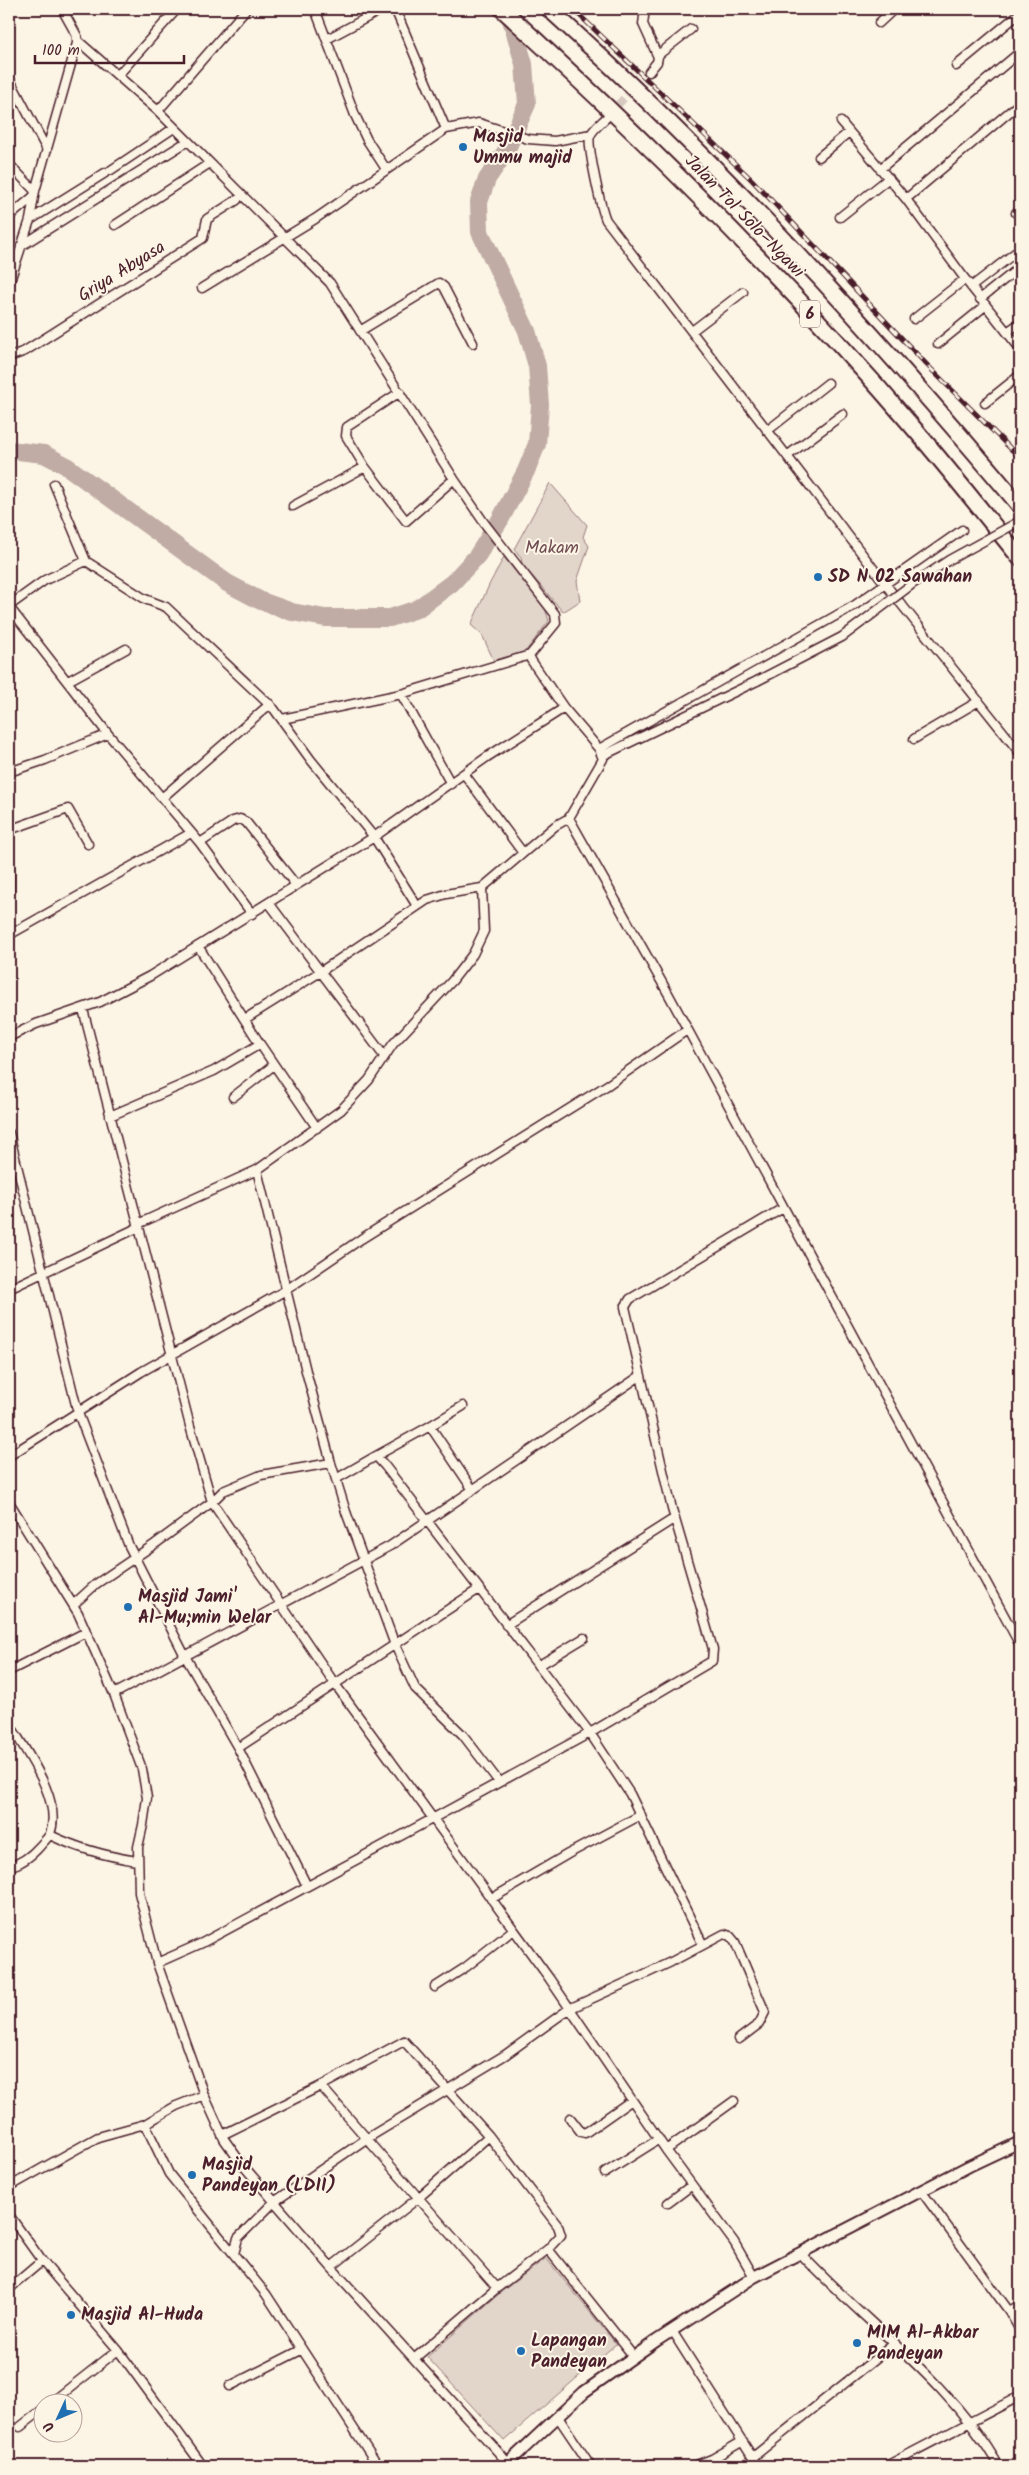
<svg xmlns="http://www.w3.org/2000/svg" width="1029" height="2475" font-family="Kalam,sans-serif">
  <style>
    .green { fill: #e2d5ca; stroke: #967a7a }
    .lines { fill: none; stroke-linecap: round; stroke-linejoin: round }
    .river { stroke: #c0aca5; stroke-width: 18 }
    .minor-tunnel { stroke: #d8cac0; stroke-width: 8; stroke-dasharray: 8 4; stroke-linecap: butt }
    .minor-casing { stroke: #4a1f2b; stroke-width: 11 }
    .tertiary-casing { stroke: #4a1f2b; stroke-width: 14 }
    .motorway-casing { stroke: #4a1f2b; stroke-width: 19 }
    .minor { stroke: #fcf5e5; stroke-width: 8 }
    .tertiary { stroke: #fcf5e5; stroke-width: 10 }
    .motorway { stroke: #fcf5e5; stroke-width: 15 }
    .rail-casing { stroke: #4a1f2b; stroke-width: 5 }
    .rail { stroke: #fcf5e5; stroke-width: 3; stroke-dasharray: 9; stroke-linecap: butt }
    .minor-bridge-casing { stroke: #4a1f2b; stroke-width: 11; stroke-linecap: butt }
    .minor-bridge { stroke: #fcf5e5; stroke-width: 8 }
    .poi-dot { fill: #1f6fb2; stroke: #fcf5e5; stroke-width: 2 }
    .labels { text-anchor: middle; dominant-baseline: central; stroke-width: 4; stroke-linejoin: round; paint-order: stroke }
    .shield { fill: #fcf5e5; stroke: #7f5f63; stroke-width: 1 }
    .shield-label { font-size: 16px; font-weight: bold; fill: #4a1f2b }
    .poi-label { font-size: 18px; font-weight: bold; fill: #4a1f2b; stroke: #fcf5e5; text-anchor: start }
    .street-label { font-size: 18px; fill: #4a1f2b; stroke: #fcf5e5 }
    .park-label { font-size: 18px; fill: #704c53; stroke: #fcf5e5 }
  </style>
  <rect width="100%" height="100%" fill="#fcf5e5"/>
  <filter id="ink" filterUnits="userSpaceOnUse"><feTurbulence type="fractalNoise" baseFrequency=".02" numOctaves="2"/><feDisplacementMap in="SourceGraphic" scale="10" xChannelSelector="R" yChannelSelector="G"/><feConvolveMatrix kernelMatrix="1 2 1 2 8 2 1 2 1" color-interpolation-filters="sRGB"/></filter>
  <g filter="url(#ink)">
    <path class="green" d="M550 483 587 525 583 537 589 546 577 581 580 601 563 612 522 564 521 557 514 549Z
      M504 557 545 608 549 621 525 652 494 661 482 635 471 625 490 583Z
      M546 2258 616 2344 504 2441 427 2357 501 2292Z"/>
    <g class="lines">
      <path class="river" d="M9 450 44 454 65 465 227 583 261 601 292 612 325 618H390L417 609 452 583 477 556 500 520 526 471 537 444 540 405 537 366 527 331 480 232 479 202 487 179 506 151 527 104 524 64 508 9"/>
      <path class="minor-tunnel" d="M610 113 649 72"/>
      <defs>
        <path id="minor" d="M315 9 355 115 367 140 386 169
          M395 9 446 129
          M645 9 643 24 658 57 657 62 649 72
          M879 23 894 9
          M327 39 383 9
          M77 40 158 111 330 283 454 479 485 524 555 614 556 623 530 655 531 660 564 708
          M658 55 691 29
          M956 66 1020 13
          M119 74 177 9
          M9 78 47 150
          M158 111 246 9
          M606 118C601 123 593 129 590 136 587 145 601 209 606 220L886 585 1020 753
          M841 122 906 199
          M819 157 849 132
          M9 164 35 191
          M880 169 1020 52
          M111 170 174 128
          M1016 213 1020 210
          M9 217 34 196
          M840 217 889 178
          M30 220 105 173
          M115 225 210 163
          M21 246 188 141
          M9 284 30 220 35 191 77 43V36L62 9
          M971 287 1020 249
          M202 288 315 219 446 129 479 123 528 139 555 141 591 134
          M980 299 1020 267
          M914 319 965 279
          M360 331 439 283 444 287 473 343
          M692 331 743 292
          M1007 332 1020 323
          M938 344 985 306
          M1018 346 965 279 906 199 1020 103
          M9 357 25 351 203 238 207 219 237 200
          M400 392 347 427 346 436 365 467 406 521 454 479
          M985 403 1020 375
          M767 431 828 383
          M787 456 843 414
          M54 484 86 561
          M293 506 365 467
          M9 606 45 580 86 561 145 599 166 607 274 709 311 760 374 837 417 906
          M9 607 108 734 200 843 252 914
          M68 681 126 649
          M401 694 451 784
          M282 719 401 694 530 655
          M914 739 979 701
          M599 749 855 605 962 530
          M602 756 757 681
          M9 772 45 760 108 734
          M465 775 523 853
          M163 797 270 704
          M569 818 669 995 1020 1645
          M9 830 68 809 88 844
          M200 843 233 821 240 819 246 822 296 885
          M9 868V893
          M269 903 384 1056
          M9 935 191 833
          M198 946 260 1044 317 1128
          M83 1009 190 1426 212 1502 335 1684 549 1978 666 2150 734 2242 754 2277
          M9 1037 36 1024 100 1002 150 976 374 837 487 757 564 708 599 749 603 759 569 818 555 826 482 888 446 894 427 900 320 972 245 1019
          M233 1097 274 1065
          M110 1116 214 1071 260 1044
          M9 1133 78 1413 129 1546 185 1656 238 1748 307 1886
          M257 1170 306 1371 331 1463 346 1512 395 1645 415 1688 463 1735 499 1782
          M138 1224 257 1170 341 1110 369 1080 393 1044 452 981 473 954 484 931 482 888
          M9 1289 139 1227
          M430 1426 463 1406
          M9 1456 141 1372 286 1290 361 1239 609 1084 687 1030
          M376 1456 430 1426 473 1490
          M336 1479 376 1456 385 1466 590 1733 630 1794 703 1945
          M9 1502 78 1613 114 1694 142 1769 147 1798 143 1825 138 1847 139 1893 157 1963
          M74 1604 96 1584 155 1544 212 1502 223 1491 261 1475 331 1463
          M506 1625 675 1518
          M538 1666 584 1638
          M9 1671 86 1632
          M114 1694 390 1546 640 1376
          M9 1723C26 1752 63 1800 50 1834 48 1838 43 1842 40 1846 32 1855 21 1864 9 1866
          M238 1748 479 1589
          M50 1835C79 1849 105 1856 137 1861
          M491 1899 568 1854 641 1815
          M435 1987 466 1967 513 1930
          M321 2086 497 2288
          M570 2118 581 2132 585 2133 632 2100
          M145 2124 169 2174 266 2294 378 2466
          M222 2135 321 2086 404 2041 489 2136 558 2226 561 2235 548 2249
          M666 2150 734 2101
          M605 2173 659 2139
          M9 2187 98 2137 145 2124 176 2106 204 2095
          M922 2192 1009 2311 1020 2330
          M668 2203 692 2185
          M9 2215 42 2261 118 2350 203 2466
          M234 2254 238 2238 274 2202 366 2139 505 2055 569 2009 671 1962 724 1934 730 1936 735 1942 765 2012 759 2024 739 2039
          M801 2254C867 2325 950 2381 999 2466
          M331 2267 417 2199 489 2136
          M9 2289 42 2261
          M1009 2311 1020 2305
          M672 2331 758 2466
          M415 2358 497 2288 548 2249 634 2357
          M230 2386 301 2350
          M52 2402 118 2350
          M558 2417 591 2466
          M20 2427 42 2410
          M753 2457 895 2343
          M508 2463 331 2267 241 2163 224 2139 204 2095 157 1963 202 1943 432 1819 590 1733 712 1661 713 1649 672 1509 625 1307 630 1299 783 1208
          M694 2466 712 2459 743 2441
          M886 2466 1020 2396"/>
        <path id="tertiary" d="M505 2466 584 2392 656 2341 754 2277 969 2166 1020 2142"/>
        <path id="motorway" d="M502 9C648 142 789 282 917 432 952 473 986 516 1020 558
          M549 9C719 162 873 331 1020 506"/>
      </defs>
      <use href="#minor" class="minor-casing"/>
      <use href="#tertiary" class="tertiary-casing"/>
      <use href="#motorway" class="motorway-casing"/>
      <use href="#minor" class="minor"/>
      <use href="#tertiary" class="tertiary"/>
      <use href="#motorway" class="motorway"/>
      <defs>
        <path id="rail" d="M573 9 752 180 928 366 1020 458"/>
      </defs>
      <use href="#rail" class="rail-casing"/>
      <use href="#rail" class="rail"/>
      <defs>
        <path id="minor-bridge" d="M757 681 842 637 911 585 949 560 1020 521"/>
      </defs>
      <use href="#minor-bridge" class="minor-bridge-casing"/>
      <use href="#minor-bridge" class="minor-bridge"/>
    </g>
  </g>
  <g class="poi-dot">
    <circle cx="463" cy="147" r="5"/>
    <circle cx="818" cy="577" r="5"/>
    <circle cx="128" cy="1607" r="5"/>
    <circle cx="192" cy="2175" r="5"/>
    <circle cx="71" cy="2315" r="5"/>
    <circle cx="857" cy="2343" r="5"/>
    <circle cx="521" cy="2351" r="5"/>
  </g>
  <g class="labels">
    <rect class="shield" x="800" y="300.5" width="20" height="27" rx="4"/>
    <g class="shield-label">
      <text x="810" y="314">6</text>
    </g>
    <g class="poi-label">
      <text x="473" y="137">Masjid<tspan x="473" dy="21">Ummu majid</tspan></text>
      <text x="828" y="577">SD N 02 Sawahan</text>
      <text x="138" y="1597">Masjid Jami'<tspan x="138" dy="21">Al-Mu;min Welar</tspan></text>
      <text x="202" y="2165">Masjid<tspan x="202" dy="21">Pandeyan (LDII)</tspan></text>
      <text x="81" y="2315">Masjid Al-Huda</text>
      <text x="867" y="2333">MIM Al-Akbar<tspan x="867" dy="21">Pandeyan</tspan></text>
      <text x="531" y="2341">Lapangan<tspan x="531" dy="21">Pandeyan</tspan></text>
    </g>
    <g class="street-label">
      <text transform="translate(744 217) rotate(46)">Jalan Tol Solo–Ngawi</text>
      <text transform="translate(122 272) rotate(-32)">Griya Abyasa</text>
    </g>
    <g class="park-label">
      <text x="552" y="548">Makam</text>
    </g>
  </g>
  <rect width="1029" height="2475" fill="none" stroke="#fcf5e5" stroke-width="30"/>
  <rect x="15" y="15" width="999" height="2445" fill="none" stroke="#4a1f2b" stroke-width="2" filter="url(#ink)"/>
  <g transform="translate(58 2418) rotate(226)"><circle r="24" fill="#fcf5e5" stroke="#b59f9b"/>
  <path d="M0-4L9 19L0 12L-9 19Z" fill="#1f6fb2"/>
  <text y="-8" font-size="14" font-weight="bold" text-anchor="middle" fill="#4a1f2b">U</text>
  </g>
  <path d="M35 55v8h149v-8" fill="none" stroke="#4a1f2b" stroke-width="2.5"/>
  <text x="42" y="55" font-size="15" fill="#4a1f2b" stroke="#fcf5e5" stroke-width="4" paint-order="stroke">100 m</text>
</svg>
